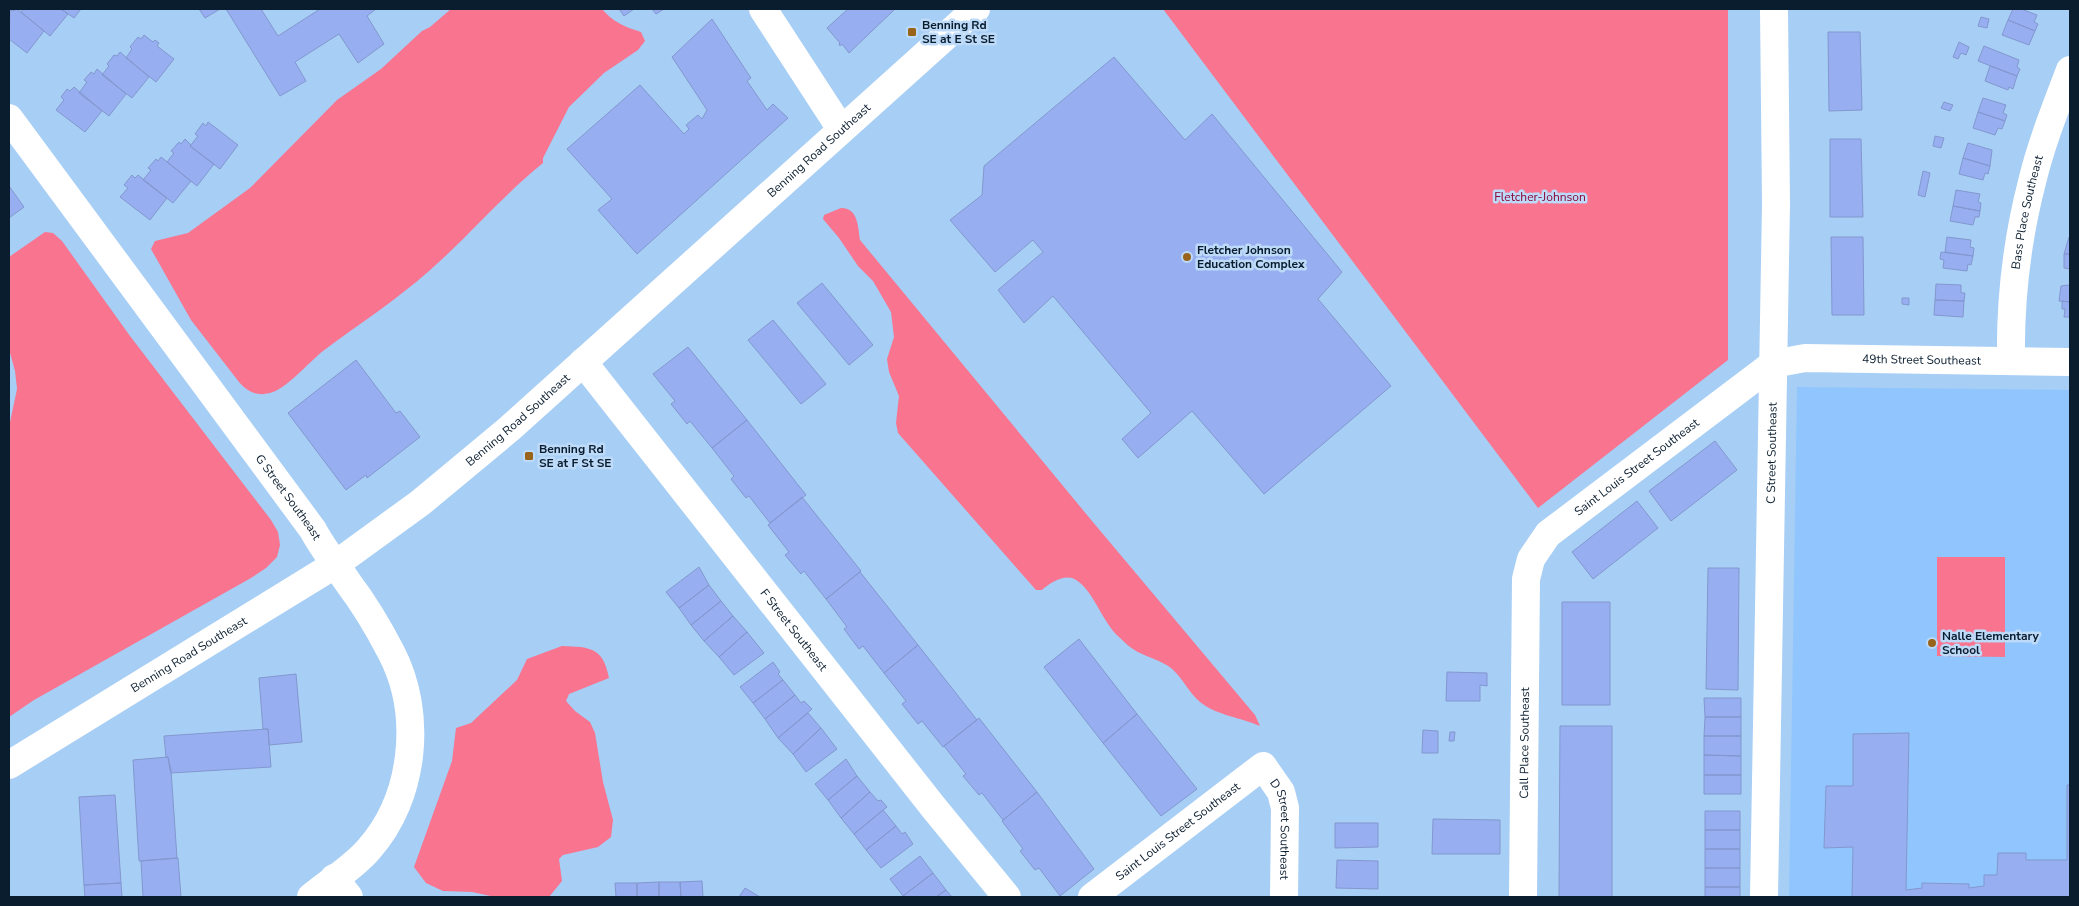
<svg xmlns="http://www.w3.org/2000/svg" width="2079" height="906" font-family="'Nunito Sans',sans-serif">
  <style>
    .built { fill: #90c6fd }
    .green { fill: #f8748f }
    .building { fill: #97aff1; stroke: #8397cf }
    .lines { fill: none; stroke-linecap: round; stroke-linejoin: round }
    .minor { stroke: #fff; stroke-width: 28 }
    .major { stroke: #fff; stroke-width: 28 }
    .poi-dot { fill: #98631a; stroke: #bddaf8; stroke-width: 2 }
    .labels { text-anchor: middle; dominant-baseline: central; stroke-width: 5; stroke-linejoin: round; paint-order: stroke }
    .poi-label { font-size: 12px; font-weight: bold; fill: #0a1d2f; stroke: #bddaf8; text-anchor: start }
    .street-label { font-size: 12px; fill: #0a1d2f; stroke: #bddaf8 }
    .park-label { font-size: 12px; fill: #880636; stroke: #bddaf8 }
  </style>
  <rect width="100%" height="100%" fill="#a7cef5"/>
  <path class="built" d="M1797 387 2070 390V897H1789Z"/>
  <path class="green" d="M451 9H602C613 22 625 27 641 32L645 41 638 50 604 73 569 107 543 158V163C502 196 469 236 429 271 395 301 359 324 323 351 308 363 289 386 273 392 258 397 249 393 239 382L191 320 151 249 155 241 188 233 250 188 337 100 381 69 422 31 430 27Z
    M1163 9H1728V360L1538 508Z
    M841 208C858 208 858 226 860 240L1092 521 1255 715 1260 726C1240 717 1218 716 1200 702 1189 693 1182 677 1171 668 1162 661 1150 658 1140 653 1133 650 1125 643 1119 637 1102 622 1094 591 1076 580 1065 573 1050 583 1042 590H1036L898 433 896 423 899 396 889 372 887 359 894 337 891 312 873 281 858 266 839 238 823 219 824 215Z
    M45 232 53 233 62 241 130 336 271 520 278 532 280 545 277 557 266 568 251 578 34 700 9 717V427L17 389 15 371 9 349V257Z
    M1937 557H2005V657L1937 656Z
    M562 646C590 647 603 647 609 678L569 694 566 701 575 711 590 722 595 733 603 782 613 820 611 837 598 847 563 855 559 859 562 881 549 897H495L472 892 443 891 426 883 414 867 452 761 456 728 471 723 517 680 527 659Z"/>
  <path class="building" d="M10 9 12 11 17 9 44 31 27 53 9 39Z
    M23 9H61L68 14 50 36 21 12Z
    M61 9H81L74 18Z
    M199 9H220L205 18Z
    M226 9H261L278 36 320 9H376L367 16 384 44 358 63 339 34 295 62 306 81 280 96Z
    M619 9H634L624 16Z
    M652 9H664L656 14Z
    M848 9H895L849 53 842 44 840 46 839 44 840 43 827 28Z
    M2013 9H2021L2037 15 2034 22 2038 24 2035 31 2008 20Z
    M1981 17 1989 19 1987 28 1978 26Z
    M712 19 751 78 747 81 767 110 773 104 788 118 637 254 598 210 612 199 567 149 640 85 684 134 689 129 686 125 698 115 702 119 707 110 672 57Z
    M2008 20 2035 31 2029 45 2002 35Z
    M1828 32H1860L1862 110 1829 111Z
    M144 35 153 42 155 40 159 43 157 46 174 59 156 82 126 58 132 49 130 47 138 37 141 39Z
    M1959 42 1969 47 1966 55 1961 53 1958 59 1953 57Z
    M1984 46 2019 60 2017 67 2020 69 2017 76 1978 61Z
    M120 52 149 77 132 98 102 75 109 66 107 64 114 55 117 56Z
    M1114 57 1185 140 1212 114 1342 272 1318 299 1391 386 1264 494 1192 411 1138 458 1122 439 1151 413 1053 296 1024 323 998 290 1043 252 1033 240 995 272 950 220 982 195 984 166Z
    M1990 66 2017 76 2013 89 2009 87 2008 90 1985 81Z
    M97 69 126 94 109 116 79 93 87 82 84 80 91 72 94 74Z
    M74 87 102 111 85 132 56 110 64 100 61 97 67 89 70 91Z
    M1983 98 2006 105 2003 113 2007 115 2005 121 1978 112Z
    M1944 102 1953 105 1950 111 1941 108Z
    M1978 112 2005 121 2002 129 1998 128 1995 135 1973 128Z
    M208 122 238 145 220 169 190 146 198 136 195 134 203 123 206 126Z
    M1935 136 1944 138 1941 148 1933 146Z
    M185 139 191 145 190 146 214 164 197 186 167 162 174 153 171 151 179 142 181 144Z
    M1830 139H1861L1863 217H1830Z
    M1968 143 1992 150 1990 166 1963 158Z
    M161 157 191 181 173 203 143 180 151 170 148 168 156 159 158 161Z
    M1963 158 1990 166 1988 174 1985 173 1983 180 1959 174Z
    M1923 171 1930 173 1925 197 1918 195Z
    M132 175 135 178 138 175 167 198 150 220 120 197 128 188 124 185Z
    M9 186 24 207 9 218Z
    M1956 190 1980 194 1978 202 1981 203 1980 211 1953 206Z
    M1953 206 1980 211 1979 217H1975L1973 225 1950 221Z
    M1831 237H1863L1864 315H1832Z
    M1947 237 1971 240 1970 247 1974 248 1973 256 1945 252Z
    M2069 237H2070V254H2064Z
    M1941 252 1973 256 1971 265 1968 264 1967 271 1943 268 1944 260 1940 259Z
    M2064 254H2070V269L2064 268Z
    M822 283 873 345 849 365 797 303Z
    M1936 284 1961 285V293H1965L1964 301 1935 300Z
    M2067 285 2070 286V302L2059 301 2061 286Z
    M1902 298H1909V305L1902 304Z
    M1935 300 1964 301 1963 317 1934 315Z
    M2062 301 2070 302V317H2064L2065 309H2062Z
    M773 320 826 384 801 404 748 340Z
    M688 347 747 420 712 448 690 421 687 424 671 404 675 401 653 374Z
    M356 360 396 413 400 411 420 437 367 478 366 475 346 490 288 413Z
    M747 420 806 495 770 523 749 496 746 498 731 479 734 476 712 448Z
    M1715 441 1737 470 1671 521 1649 491Z
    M802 497 861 571 826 599 804 571 801 574 785 555 789 552 768 525Z
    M1637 501 1658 528 1593 579 1572 552Z
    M699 567 709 585 679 608 666 592Z
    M1708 568H1739L1738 690 1706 689Z
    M860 572 918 645 884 673 863 646 859 649 844 629 847 627 826 599Z
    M709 585 721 601 691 625 679 608Z
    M721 601 733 616 704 641 691 625Z
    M1562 602H1610V705H1562Z
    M733 616 747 632 719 657 704 641Z
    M747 632 764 653 734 675 719 657Z
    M1079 639 1137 714 1103 743 1044 667Z
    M918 645 977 720 943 747 922 721 918 724 902 704 906 701 884 673Z
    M773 662 780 672 778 674 783 680 753 703 740 687Z
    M1447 672 1487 673V686L1480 685V701H1446Z
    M296 674 302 742 269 745 268 729H263L259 678Z
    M783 680 795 695 765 719 753 703Z
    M795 695 801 703 804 701 812 709 778 738 765 719Z
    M1704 698H1741V717H1705Z
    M808 713 821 728 793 754 778 738Z
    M1137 714 1197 789 1161 816 1103 743Z
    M1705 717H1741V736H1704Z
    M979 718 1037 792 1003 820 982 793 979 795 963 776 966 774 944 746Z
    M1560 726H1612V897H1559Z
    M821 728 837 749 806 772 793 754Z
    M268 729 271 767 171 773 170 770 168 757H166L164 736Z
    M1423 730 1438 731V753H1422Z
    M1450 732H1455L1454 741H1449Z
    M1909 733 1906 890 1922 888V883L1969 884V888L1984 886V875H1997L1998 853H2026V860H2067V785H2070V897H1852L1853 847 1824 848 1826 786H1853V734Z
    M1704 736H1741V756L1704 755Z
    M1704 755 1741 756V775H1704Z
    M168 757 171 770 177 858 139 861 133 760Z
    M846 759 857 776 828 800 815 784Z
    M1704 775H1741V794H1704Z
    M857 776 870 792 841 818 828 800Z
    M870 792 878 801 881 800 887 807 854 834 841 818Z
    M1037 792 1094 869 1060 896 1039 868 1035 870 1020 851 1023 849 1002 821Z
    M115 795 121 883 84 885 79 797Z
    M883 810 896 826 866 850 854 834Z
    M1705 811H1740V830H1705Z
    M1433 819 1500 820V854H1432Z
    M1335 823H1378V847L1335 848Z
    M896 826 902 834 905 832 913 844 881 868 866 850Z
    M1705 830H1740V849H1705Z
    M1705 849H1740V868H1705Z
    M920 856 933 873 903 896 890 879Z
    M178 858 181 897H143L141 861Z
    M1337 860 1378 861V889L1336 888Z
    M1705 868H1740V887H1705Z
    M933 873 946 890 936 897H905L903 896Z
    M702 881 703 897H681L680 882Z
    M659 882V897H637V883Z
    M659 882H680L681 897H659Z
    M121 883 122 897H85L84 885Z
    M615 883H637V897H616Z
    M1705 887H1740V897H1705Z
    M745 888 760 897H739Z
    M946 890 952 897H936Z"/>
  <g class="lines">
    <g class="minor">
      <path d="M763 9 841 129"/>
      <path id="s1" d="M9 118 313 530C323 549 337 566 349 584 365 605 379 629 391 652 423 713 415 797 369 849 353 868 330 881 311 897"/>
      <path id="s2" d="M2011 361C2010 301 2017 240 2032 182 2041 144 2056 107 2070 70"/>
      <path id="s3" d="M583 362 934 808 1007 897"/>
      <path d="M334 878 349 897"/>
      <path id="s4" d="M1092 897 1263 766 1281 792 1285 808 1284 897"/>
      <path id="s5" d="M1523 897 1526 579 1531 559 1548 534 1773 364 1805 358 2070 362"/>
      <path id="s6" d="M1764 897 1776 204 1774 9"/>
    </g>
    <path class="major" id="s7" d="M9 765 336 564 420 503 509 429 976 9"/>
  </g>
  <g class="poi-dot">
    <rect x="907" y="27" width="10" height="10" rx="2.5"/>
    <circle cx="1187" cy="257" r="5"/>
    <rect x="524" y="451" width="10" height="10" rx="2.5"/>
    <circle cx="1932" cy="643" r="5"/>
  </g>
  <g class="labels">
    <g class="poi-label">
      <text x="922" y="25">Benning Rd<tspan x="922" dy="14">SE at E St SE</tspan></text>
      <text x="1197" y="250">Fletcher Johnson<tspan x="1197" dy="14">Education Complex</tspan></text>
      <text x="539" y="449">Benning Rd<tspan x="539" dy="14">SE at F St SE</tspan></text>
      <text x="1942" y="636">Nalle Elementary<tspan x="1942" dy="14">School</tspan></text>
    </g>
    <g class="street-label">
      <text stroke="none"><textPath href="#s7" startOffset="1020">Benning Road Southeast</textPath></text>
      <text stroke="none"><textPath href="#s2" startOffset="150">Bass Place Southeast</textPath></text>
      <text stroke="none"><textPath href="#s5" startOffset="800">49th Street Southeast</textPath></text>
      <text stroke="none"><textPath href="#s7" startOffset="616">Benning Road Southeast</textPath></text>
      <text stroke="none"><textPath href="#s6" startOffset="444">C Street Southeast</textPath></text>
      <text stroke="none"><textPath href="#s5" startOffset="480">Saint Louis Street Southeast</textPath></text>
      <text stroke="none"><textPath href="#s1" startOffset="471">G Street Southeast</textPath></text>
      <text stroke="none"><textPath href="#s3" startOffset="341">F Street Southeast</textPath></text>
      <text stroke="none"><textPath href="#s7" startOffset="211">Benning Road Southeast</textPath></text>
      <text stroke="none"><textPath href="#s5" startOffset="154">Call Place Southeast</textPath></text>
      <text stroke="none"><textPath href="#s4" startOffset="284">D Street Southeast</textPath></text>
      <text stroke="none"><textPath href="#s4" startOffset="108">Saint Louis Street Southeast</textPath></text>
    </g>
    <g class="park-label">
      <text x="1540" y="197">Fletcher-Johnson</text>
    </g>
  </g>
  <rect width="2079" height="906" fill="none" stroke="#0a1d2f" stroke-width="20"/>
</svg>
